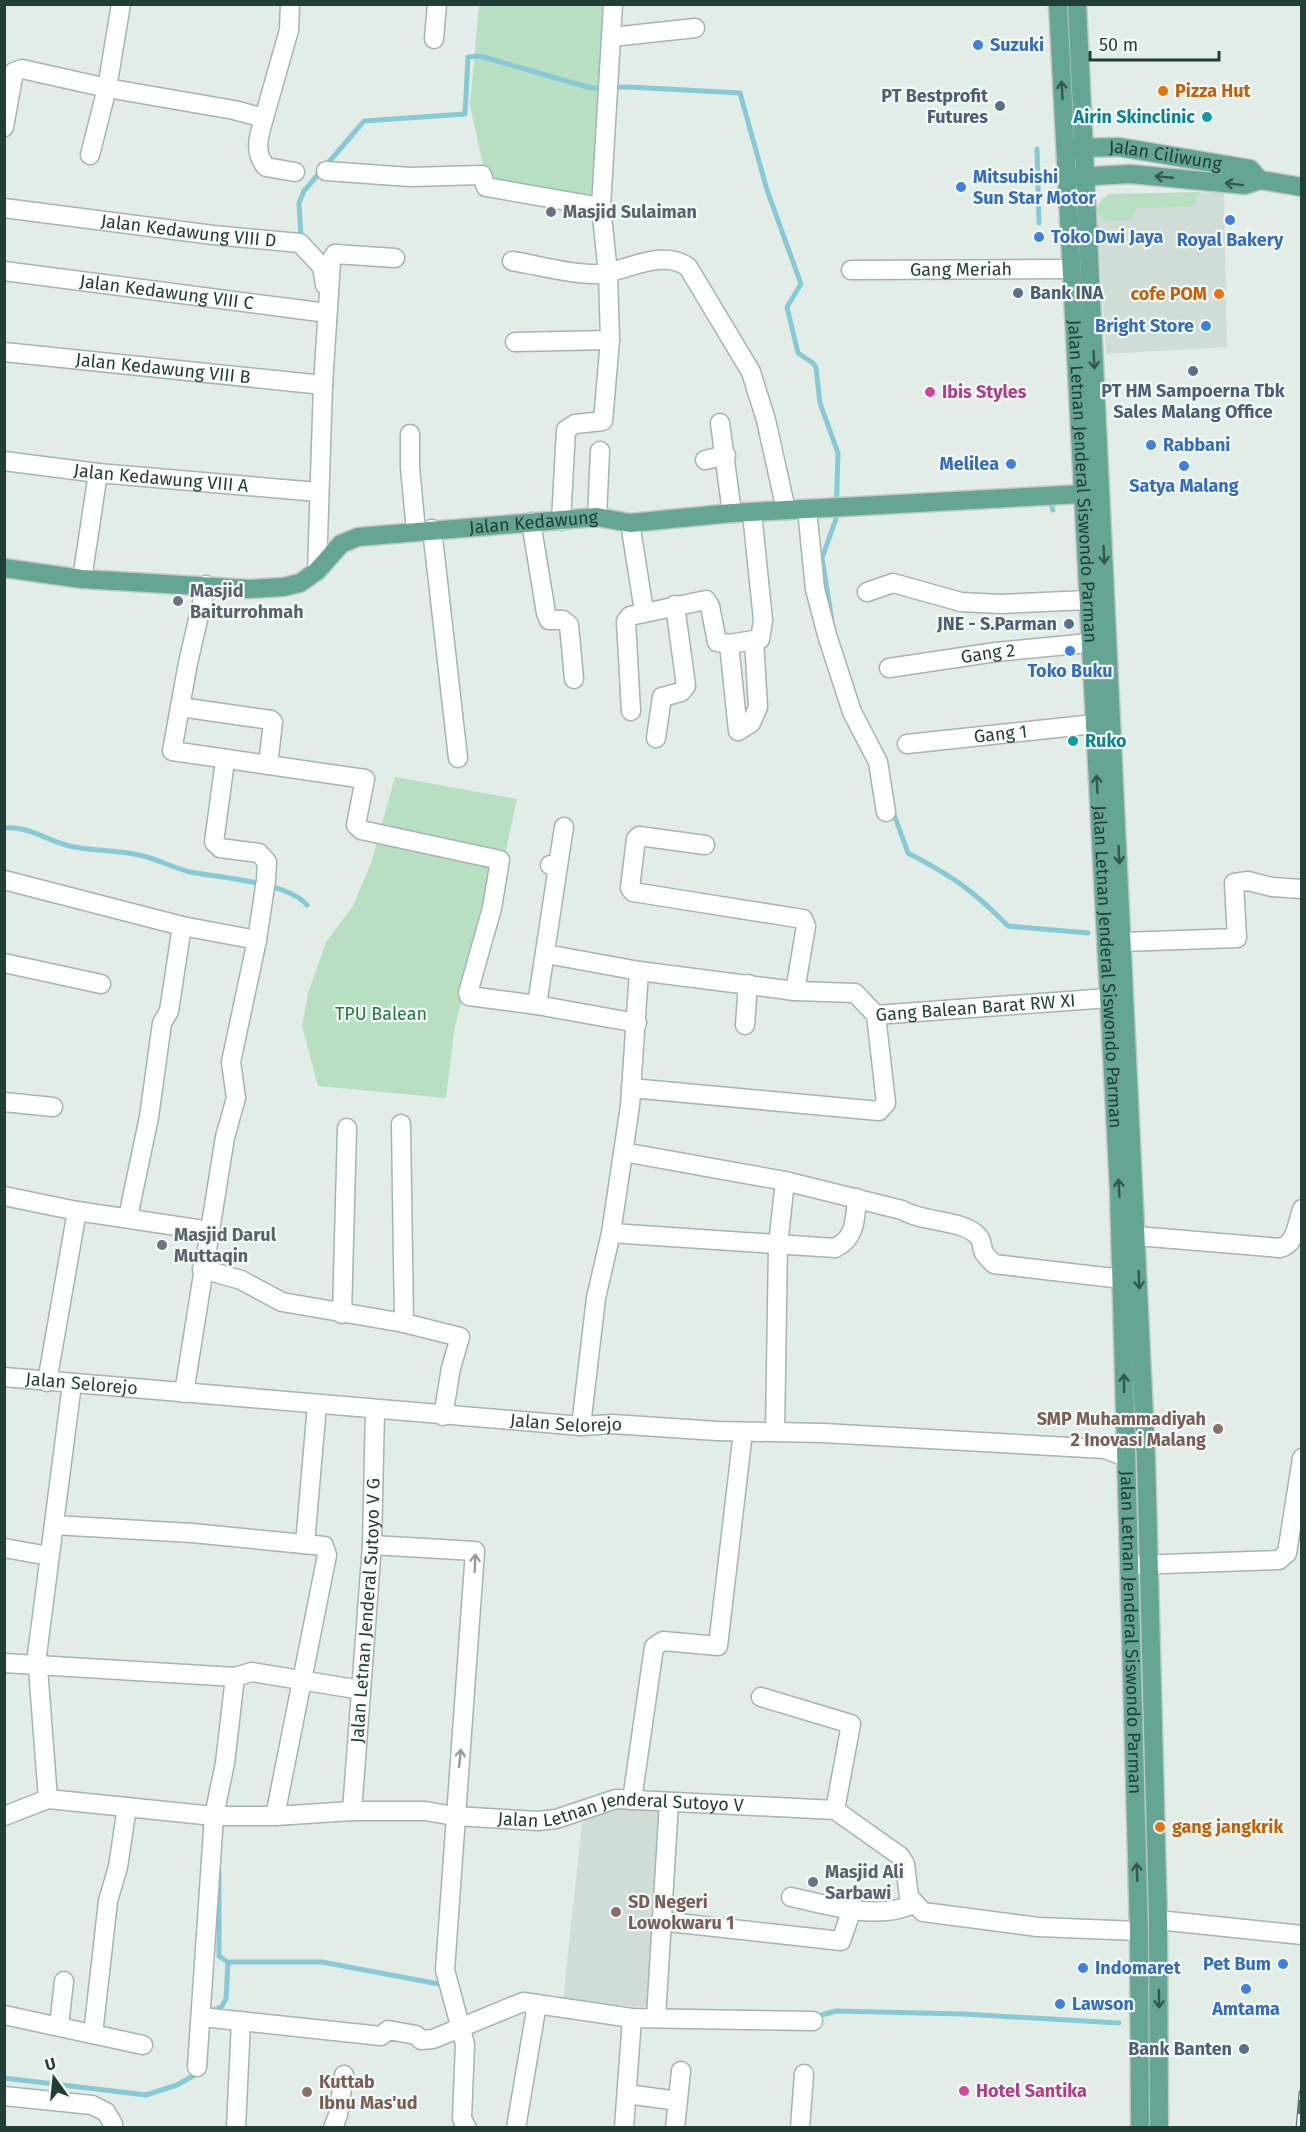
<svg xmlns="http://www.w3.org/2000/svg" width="1306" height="2132" font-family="'Fira Sans',sans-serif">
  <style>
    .built { fill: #d0ddd7 }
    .green { fill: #b9dfc3 }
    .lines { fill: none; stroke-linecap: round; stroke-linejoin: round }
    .stream { stroke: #87cad5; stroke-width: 5 }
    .minor-casing { stroke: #a4b5af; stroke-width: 21 }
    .major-casing { stroke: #c1c9c7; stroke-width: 21 }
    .minor { stroke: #fff; stroke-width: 18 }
    .major { stroke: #64a593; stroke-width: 18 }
    .rail-casing { stroke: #5b7a71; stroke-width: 7 }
    .rail { stroke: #f2f9f6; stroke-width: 4.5; stroke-dasharray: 14; stroke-linecap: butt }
    .oneway { stroke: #32584d }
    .oneway2 { stroke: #909f9a }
    .shop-dot { fill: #3f7fe0; stroke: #f2f9f6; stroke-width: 2 }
    .food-dot { fill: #e8710a; stroke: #f2f9f6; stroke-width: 2 }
    .service-dot { fill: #5c6f8a; stroke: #f2f9f6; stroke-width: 2 }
    .culture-dot { fill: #0f9aa8; stroke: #f2f9f6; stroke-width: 2 }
    .worship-dot { fill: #6b7280; stroke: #f2f9f6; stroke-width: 2 }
    .hotel-dot { fill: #d1479c; stroke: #f2f9f6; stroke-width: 2 }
    .education-dot { fill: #8d6e63; stroke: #f2f9f6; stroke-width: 2 }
    .labels { text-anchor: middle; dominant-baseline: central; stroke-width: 4.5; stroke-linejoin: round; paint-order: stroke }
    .shop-label { font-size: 18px; font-weight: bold; fill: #366cbe; stroke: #f2f9f6; text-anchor: start }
    .food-label { font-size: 18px; font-weight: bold; fill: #c56008; stroke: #f2f9f6; text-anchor: start }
    .service-label { font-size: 18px; font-weight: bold; fill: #4e5e75; stroke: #f2f9f6; text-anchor: end }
    .culture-label { font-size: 18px; font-weight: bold; fill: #0d838f; stroke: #f2f9f6; text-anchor: end }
    .street-label { font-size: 18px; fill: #213f36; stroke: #f2f9f6 }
    .worship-label { font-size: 18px; font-weight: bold; fill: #5b616d; stroke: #f2f9f6; text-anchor: start }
    .hotel-label { font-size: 18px; font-weight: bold; fill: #b23c85; stroke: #f2f9f6; text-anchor: start }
    .park-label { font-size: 18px; fill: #287846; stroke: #f2f9f6 }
    .education-label { font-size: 18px; font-weight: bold; fill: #785e54; stroke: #f2f9f6; text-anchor: start }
  </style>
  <rect width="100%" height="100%" fill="#e2ede8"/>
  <path class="built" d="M1224 192 1227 347 1106 354 1097 212 1098 205 1102 198 1109 194Z
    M619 1807 666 1811 652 2008 563 2000 582 1823 595 1814Z"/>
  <path class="green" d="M479 5H608L595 201 487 184 470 105Z
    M1200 192 1194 207 1137 208 1131 220 1106 221 1097 212 1098 205 1109 194Z
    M395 777 517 799 505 854 455 1025 446 1098 318 1086 302 1026 308 993 326 942 353 906 371 863Z"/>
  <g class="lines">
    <path class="stream" d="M1037 149 1039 223
      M296 238 301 237 299 203 304 191 364 121 465 114 468 57 480 56 591 88 629 87 740 93 767 190 801 284 787 307 798 353 813 363 816 368 820 403 838 453 836 519 822 558 832 621
      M1052 507 1053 510
      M892 809 908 853C952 876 973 890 1008 926L1088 933
      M4 828C29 825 50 843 74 847 97 851 120 850 143 856 159 860 174 868 190 872 221 878 287 882 307 905
      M219 1872V1956L228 1962
      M209 2013 222 2006 226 1999 228 1962H322L444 1985
      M814 2017 836 2011 964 2014 1119 2023
      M4 2078 146 2095 177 2085 200 2072"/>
    <defs>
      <g id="minor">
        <path d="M612 37 695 28"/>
        <path d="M434 39 437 4"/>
        <path d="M264 118 289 30 290 4"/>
        <path d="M4 127 14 72 22 69 107 88 234 110 264 118C259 136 253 151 266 167L295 172"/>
        <path d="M90 155 107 88 121 4"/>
        <path d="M326 171 410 177 482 175 486 187 601 207"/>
        <path id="s1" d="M4 208 213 235 300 243 322 267 325 285"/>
        <path d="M512 261C538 265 567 274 594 274 623 274 661 247 688 267L751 372 766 420 786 510"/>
        <path id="s2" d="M851 270 1070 269"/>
        <path id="s3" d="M4 271 327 313"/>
        <path d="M515 342 610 340"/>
        <path id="s4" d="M4 352 323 385"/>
        <path d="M720 423 732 513"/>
        <path d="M410 434V467L416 531"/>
        <path d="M705 460 726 455"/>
        <path id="s5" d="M4 461 98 473 318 492"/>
        <path d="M807 509 815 589 827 635 852 712 878 762 886 812"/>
        <path d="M597 517 600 451"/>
        <path d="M561 521 566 430 575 424 603 421 610 340 608 273 601 207 613 4"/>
        <path d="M531 522 546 613 549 620H563L569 625 574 679"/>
        <path d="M630 523 644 611"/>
        <path d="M432 529 458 758"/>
        <path d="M317 571 323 385 331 261 335 254 395 258"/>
        <path d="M82 579 98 473"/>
        <path d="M206 585 188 663 172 751 365 779 356 825 361 830 500 860 492 908 468 993 469 996 537 1005 637 1023"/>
        <path d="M867 592 893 583 961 602 1001 604 1087 600"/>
        <path d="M729 644 738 731 751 723 758 707 754 640"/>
        <path id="s6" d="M889 668 996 652 1089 643"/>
        <path d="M180 707 271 720 273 722 268 765"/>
        <path d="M631 711 626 621 630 616 706 600 710 606 717 642 729 644 760 639 763 620 752 513"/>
        <path d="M656 738 662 697 681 692 686 686 675 605"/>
        <path id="s7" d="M907 744 1094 724"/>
        <path d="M705 845 639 836 636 839 630 888 633 892 803 919 806 926 795 991"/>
        <path d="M558 866 564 827"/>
        <path d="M4 880 182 926 257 940"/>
        <path d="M1123 942 1237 938 1234 883 1248 881 1272 887 1302 889"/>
        <path id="s8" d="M546 954 639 971 795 991 855 993 876 1015 1109 998"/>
        <path d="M4 963 101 984"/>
        <path d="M537 1005 558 866 550 865"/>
        <path d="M745 1025 748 984"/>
        <path d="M631 1088 879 1111 886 1103 876 1015"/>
        <path d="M4 1102 53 1107"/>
        <path d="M401 1124 404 1323"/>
        <path d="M623 1152 785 1181 902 1210C924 1223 962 1219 978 1236 983 1241 981 1247 984 1253 987 1257 991 1261 994 1264L1122 1279"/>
        <path d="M4 1196 77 1211 210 1231"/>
        <path d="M128 1217 149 1117 162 1023 169 1011 182 926"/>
        <path d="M611 1233 835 1248C856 1238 855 1219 857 1198"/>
        <path d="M1137 1236 1280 1248C1296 1244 1297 1224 1302 1209"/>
        <path d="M202 1269 241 1280 282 1302 404 1323 460 1337 451 1368 443 1416"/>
        <path d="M342 1314 347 1128"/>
        <path id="s9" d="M4 1377 581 1426 613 1424 717 1431 823 1433 1105 1449 1126 1457"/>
        <path d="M47 1382 77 1211"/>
        <path d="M184 1393 225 1137 236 1098 231 1062 257 940 266 880 267 862 259 853 220 848 214 842 225 761"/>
        <path d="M581 1426 596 1298 611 1233 630 1106 639 971"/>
        <path d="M775 1432 778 1245 785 1181"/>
        <path d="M54 1525 192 1533 324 1546 327 1555 275 1816"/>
        <path d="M305 1544 317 1405"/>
        <path d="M372 1545 475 1551 445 1970 465 2044 462 2119 467 2128"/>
        <path d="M4 1548 49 1556"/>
        <path d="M1133 1565 1279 1560 1287 1553 1302 1458"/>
        <path d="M4 1663 235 1677 252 1672 361 1690"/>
        <path d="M761 1697 851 1724 835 1810"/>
        <path id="s10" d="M48 1799 214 1816H275L352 1811H425L454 1816 538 1821 556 1819 616 1799 835 1810 900 1856 905 1864 909 1897 923 1912 1038 1927 1139 1931"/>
        <path d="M632 1800 654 1647 663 1641 718 1646 743 1432"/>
        <path id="s11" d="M352 1811 372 1545 375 1410"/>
        <path d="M4 1816 48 1799 37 1655 72 1384"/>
        <path d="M791 1897C829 1905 877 1921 913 1904"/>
        <path d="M1158 1920 1302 1935"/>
        <path d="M660 1921 841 1941 852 1909"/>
        <path d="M4 2015 143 2045"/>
        <path d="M202 2017 381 2036 388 2030 416 2035 421 2040 433 2039 523 2002 632 2018 813 2021"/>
        <path d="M656 2018 669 1802"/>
        <path d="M59 2026 64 1981"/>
        <path d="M93 2034 108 1901 118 1867 127 1807"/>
        <path d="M197 2067 214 1816 225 1763 235 1677"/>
        <path d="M627 2094 678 2101"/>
        <path d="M4 2096 92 2105 106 2112 113 2124V2128"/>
        <path d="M236 2128 241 2021"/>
        <path d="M333 2128 338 2115 344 2075"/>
        <path d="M516 2128 537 2004"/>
        <path d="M624 2128 632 2018"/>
        <path d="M675 2128 681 2071"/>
        <path d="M800 2128 804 2074"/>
      </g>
      <g id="major">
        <path id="s12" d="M1058 4 1119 1190 1139 1931 1140 2128"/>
        <path d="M1077 4 1146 1459 1158 1920 1159 2128"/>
        <path id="s13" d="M1076 148 1119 147 1250 169 1260 180"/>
        <path d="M1075 177 1130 174 1245 185 1260 180 1302 187"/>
        <path id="s14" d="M4 568 82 579 249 589 283 587 300 583 317 571 341 544 358 537 597 517 630 523 732 513 1082 494"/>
      </g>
    </defs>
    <use href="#minor" class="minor-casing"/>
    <use href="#major" class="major-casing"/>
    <use href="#minor" class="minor"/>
    <use href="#major" class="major"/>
    <defs>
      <path id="rail" d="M1299 2128 1302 2093"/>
    </defs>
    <use href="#rail" class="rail-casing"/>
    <use href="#rail" class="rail"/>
  </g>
  <defs><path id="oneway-shaft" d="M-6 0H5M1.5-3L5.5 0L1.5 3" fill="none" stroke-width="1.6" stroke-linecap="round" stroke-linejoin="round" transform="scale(1.5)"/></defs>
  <g class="oneway">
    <use href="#oneway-shaft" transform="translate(1062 90) rotate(-93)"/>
    <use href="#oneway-shaft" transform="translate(1164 177) rotate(-175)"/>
    <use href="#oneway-shaft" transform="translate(1234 184) rotate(-173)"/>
    <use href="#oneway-shaft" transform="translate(1094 360) rotate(87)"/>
    <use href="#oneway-shaft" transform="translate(1104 555) rotate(87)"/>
    <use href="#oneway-shaft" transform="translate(1097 784) rotate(-93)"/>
    <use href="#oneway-shaft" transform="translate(1119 855) rotate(87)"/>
    <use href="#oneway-shaft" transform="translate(1119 1188) rotate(-93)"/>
    <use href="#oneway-shaft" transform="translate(1139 1280) rotate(88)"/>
    <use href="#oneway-shaft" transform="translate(1124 1383) rotate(-91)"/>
    <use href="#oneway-shaft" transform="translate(1137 1872) rotate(-92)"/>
    <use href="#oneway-shaft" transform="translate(1159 1999) rotate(89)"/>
  </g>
  <g class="oneway2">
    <use href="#oneway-shaft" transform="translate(475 1563) rotate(-88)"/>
    <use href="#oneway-shaft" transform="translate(460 1758) rotate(-84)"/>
  </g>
  <g class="shop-dot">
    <circle cx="978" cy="45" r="6"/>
    <circle cx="961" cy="187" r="6"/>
    <circle cx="1230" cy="220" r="6"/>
    <circle cx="1039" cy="237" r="6"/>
    <circle cx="1206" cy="326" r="6"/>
    <circle cx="1151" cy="445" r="6"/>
    <circle cx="1011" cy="464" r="6"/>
    <circle cx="1184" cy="466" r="6"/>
    <circle cx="1070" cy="651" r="6"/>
    <circle cx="1283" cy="1964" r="6"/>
    <circle cx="1083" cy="1968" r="6"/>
    <circle cx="1246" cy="1989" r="6"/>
    <circle cx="1060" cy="2004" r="6"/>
  </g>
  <g class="food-dot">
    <circle cx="1163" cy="91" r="6"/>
    <circle cx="1219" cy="294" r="6"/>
    <circle cx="1160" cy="1827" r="6"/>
  </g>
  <g class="service-dot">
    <circle cx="1000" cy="106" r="6"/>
    <circle cx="1018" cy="293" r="6"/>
    <circle cx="1193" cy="371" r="6"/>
    <circle cx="1069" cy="624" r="6"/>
    <circle cx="1244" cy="2049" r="6"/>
  </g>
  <g class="culture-dot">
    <circle cx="1207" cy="117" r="6"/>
    <circle cx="1073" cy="741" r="6"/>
  </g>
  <g class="worship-dot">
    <circle cx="551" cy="212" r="6"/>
    <circle cx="178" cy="601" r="6"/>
    <circle cx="162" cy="1245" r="6"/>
    <circle cx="813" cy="1882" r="6"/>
  </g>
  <g class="hotel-dot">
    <circle cx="930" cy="392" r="6"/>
    <circle cx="964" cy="2091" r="6"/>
  </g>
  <g class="education-dot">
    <circle cx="1218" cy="1429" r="6"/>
    <circle cx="616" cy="1912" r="6"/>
    <circle cx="307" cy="2092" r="6"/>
  </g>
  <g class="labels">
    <g class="shop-label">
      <text x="990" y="45">Suzuki</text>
      <text x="973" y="177">Mitsubishi<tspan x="973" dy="21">Sun Star Motor</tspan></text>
      <text x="1051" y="237">Toko Dwi Jaya</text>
      <text x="1230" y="240" text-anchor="middle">Royal Bakery</text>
      <text x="1194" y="326" text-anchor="end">Bright Store</text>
      <text x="1163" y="445">Rabbani</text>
      <text x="999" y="464" text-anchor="end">Melilea</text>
      <text x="1184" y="486" text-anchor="middle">Satya Malang</text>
      <text x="1070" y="671" text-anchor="middle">Toko Buku</text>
      <text x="1271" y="1964" text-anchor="end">Pet Bum</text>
      <text x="1095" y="1968">Indomaret</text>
      <text x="1072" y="2004">Lawson</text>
      <text x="1246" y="2009" text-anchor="middle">Amtama</text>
    </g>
    <g class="food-label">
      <text x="1175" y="91">Pizza Hut</text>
      <text x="1207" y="294" text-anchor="end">cofe POM</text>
      <text x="1172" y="1827">gang jangkrik</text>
    </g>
    <g class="service-label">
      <text x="988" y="96">PT Bestprofit<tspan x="988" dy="21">Futures</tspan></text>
      <text x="1030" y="293" text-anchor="start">Bank INA</text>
      <text x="1193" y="391" text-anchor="middle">PT HM Sampoerna Tbk<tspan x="1193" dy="21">Sales Malang Office</tspan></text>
      <text x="1057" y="624">JNE - S.Parman</text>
      <text x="1232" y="2049">Bank Banten</text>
    </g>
    <g class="culture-label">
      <text x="1195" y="117">Airin Skinclinic</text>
      <text x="1085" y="741" text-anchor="start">Ruko</text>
    </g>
    <g class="street-label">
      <text stroke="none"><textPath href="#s13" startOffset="90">Jalan Ciliwung</textPath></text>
      <text stroke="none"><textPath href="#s1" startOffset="186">Jalan Kedawung VIII D</textPath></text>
      <text stroke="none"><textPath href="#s2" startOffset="110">Gang Meriah</textPath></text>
      <text stroke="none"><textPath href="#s3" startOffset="164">Jalan Kedawung VIII C</textPath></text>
      <text stroke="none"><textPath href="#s4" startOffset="160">Jalan Kedawung VIII B</textPath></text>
      <text stroke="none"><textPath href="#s5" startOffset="158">Jalan Kedawung VIII A</textPath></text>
      <text stroke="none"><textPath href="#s12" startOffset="478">Jalan Letnan Jenderal Siswondo Parman</textPath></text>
      <text stroke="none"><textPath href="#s14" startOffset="549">Jalan Kedawung</textPath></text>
      <text stroke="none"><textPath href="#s6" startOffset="100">Gang 2</textPath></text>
      <text stroke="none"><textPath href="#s7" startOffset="94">Gang 1</textPath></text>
      <text stroke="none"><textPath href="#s12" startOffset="964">Jalan Letnan Jenderal Siswondo Parman</textPath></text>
      <text stroke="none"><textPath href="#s8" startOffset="442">Gang Balean Barat RW XI</textPath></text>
      <text stroke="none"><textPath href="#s9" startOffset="78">Jalan Selorejo</textPath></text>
      <text stroke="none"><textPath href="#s9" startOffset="564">Jalan Selorejo</textPath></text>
      <text stroke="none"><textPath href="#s11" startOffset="201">Jalan Letnan Jenderal Sutoyo V G</textPath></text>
      <text stroke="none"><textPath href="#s12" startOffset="1630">Jalan Letnan Jenderal Siswondo Parman</textPath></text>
      <text stroke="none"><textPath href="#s10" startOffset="576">Jalan Letnan Jenderal Sutoyo V</textPath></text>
    </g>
    <g class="worship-label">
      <text x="563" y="212">Masjid Sulaiman</text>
      <text x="190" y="591">Masjid<tspan x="190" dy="21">Baiturrohmah</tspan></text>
      <text x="174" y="1235">Masjid Darul<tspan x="174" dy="21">Muttaqin</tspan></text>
      <text x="825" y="1872">Masjid Ali<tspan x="825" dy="21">Sarbawi</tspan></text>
    </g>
    <g class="hotel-label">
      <text x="942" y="392">Ibis Styles</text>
      <text x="976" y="2091">Hotel Santika</text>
    </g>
    <g class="park-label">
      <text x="381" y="1014">TPU Balean</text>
    </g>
    <g class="education-label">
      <text x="1206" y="1419" text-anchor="end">SMP Muhammadiyah<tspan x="1206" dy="21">2 Inovasi Malang</tspan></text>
      <text x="628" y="1902">SD Negeri<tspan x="628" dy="21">Lowokwaru 1</tspan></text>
      <text x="319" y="2082">Kuttab<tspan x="319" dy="21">Ibnu Mas'ud</tspan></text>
    </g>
  </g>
  <rect width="1306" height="2132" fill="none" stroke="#213f36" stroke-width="12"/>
  <g transform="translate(54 2078) rotate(345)" stroke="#f2f9f6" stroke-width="4.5" paint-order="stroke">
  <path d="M0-4.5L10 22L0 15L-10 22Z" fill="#213f36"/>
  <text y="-9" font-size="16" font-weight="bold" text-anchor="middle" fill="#213f36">U</text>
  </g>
  <path d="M1090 51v9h129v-9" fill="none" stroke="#213f36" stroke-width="3"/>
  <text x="1099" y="51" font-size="18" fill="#213f36" stroke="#f2f9f6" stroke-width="4.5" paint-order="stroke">50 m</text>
</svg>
